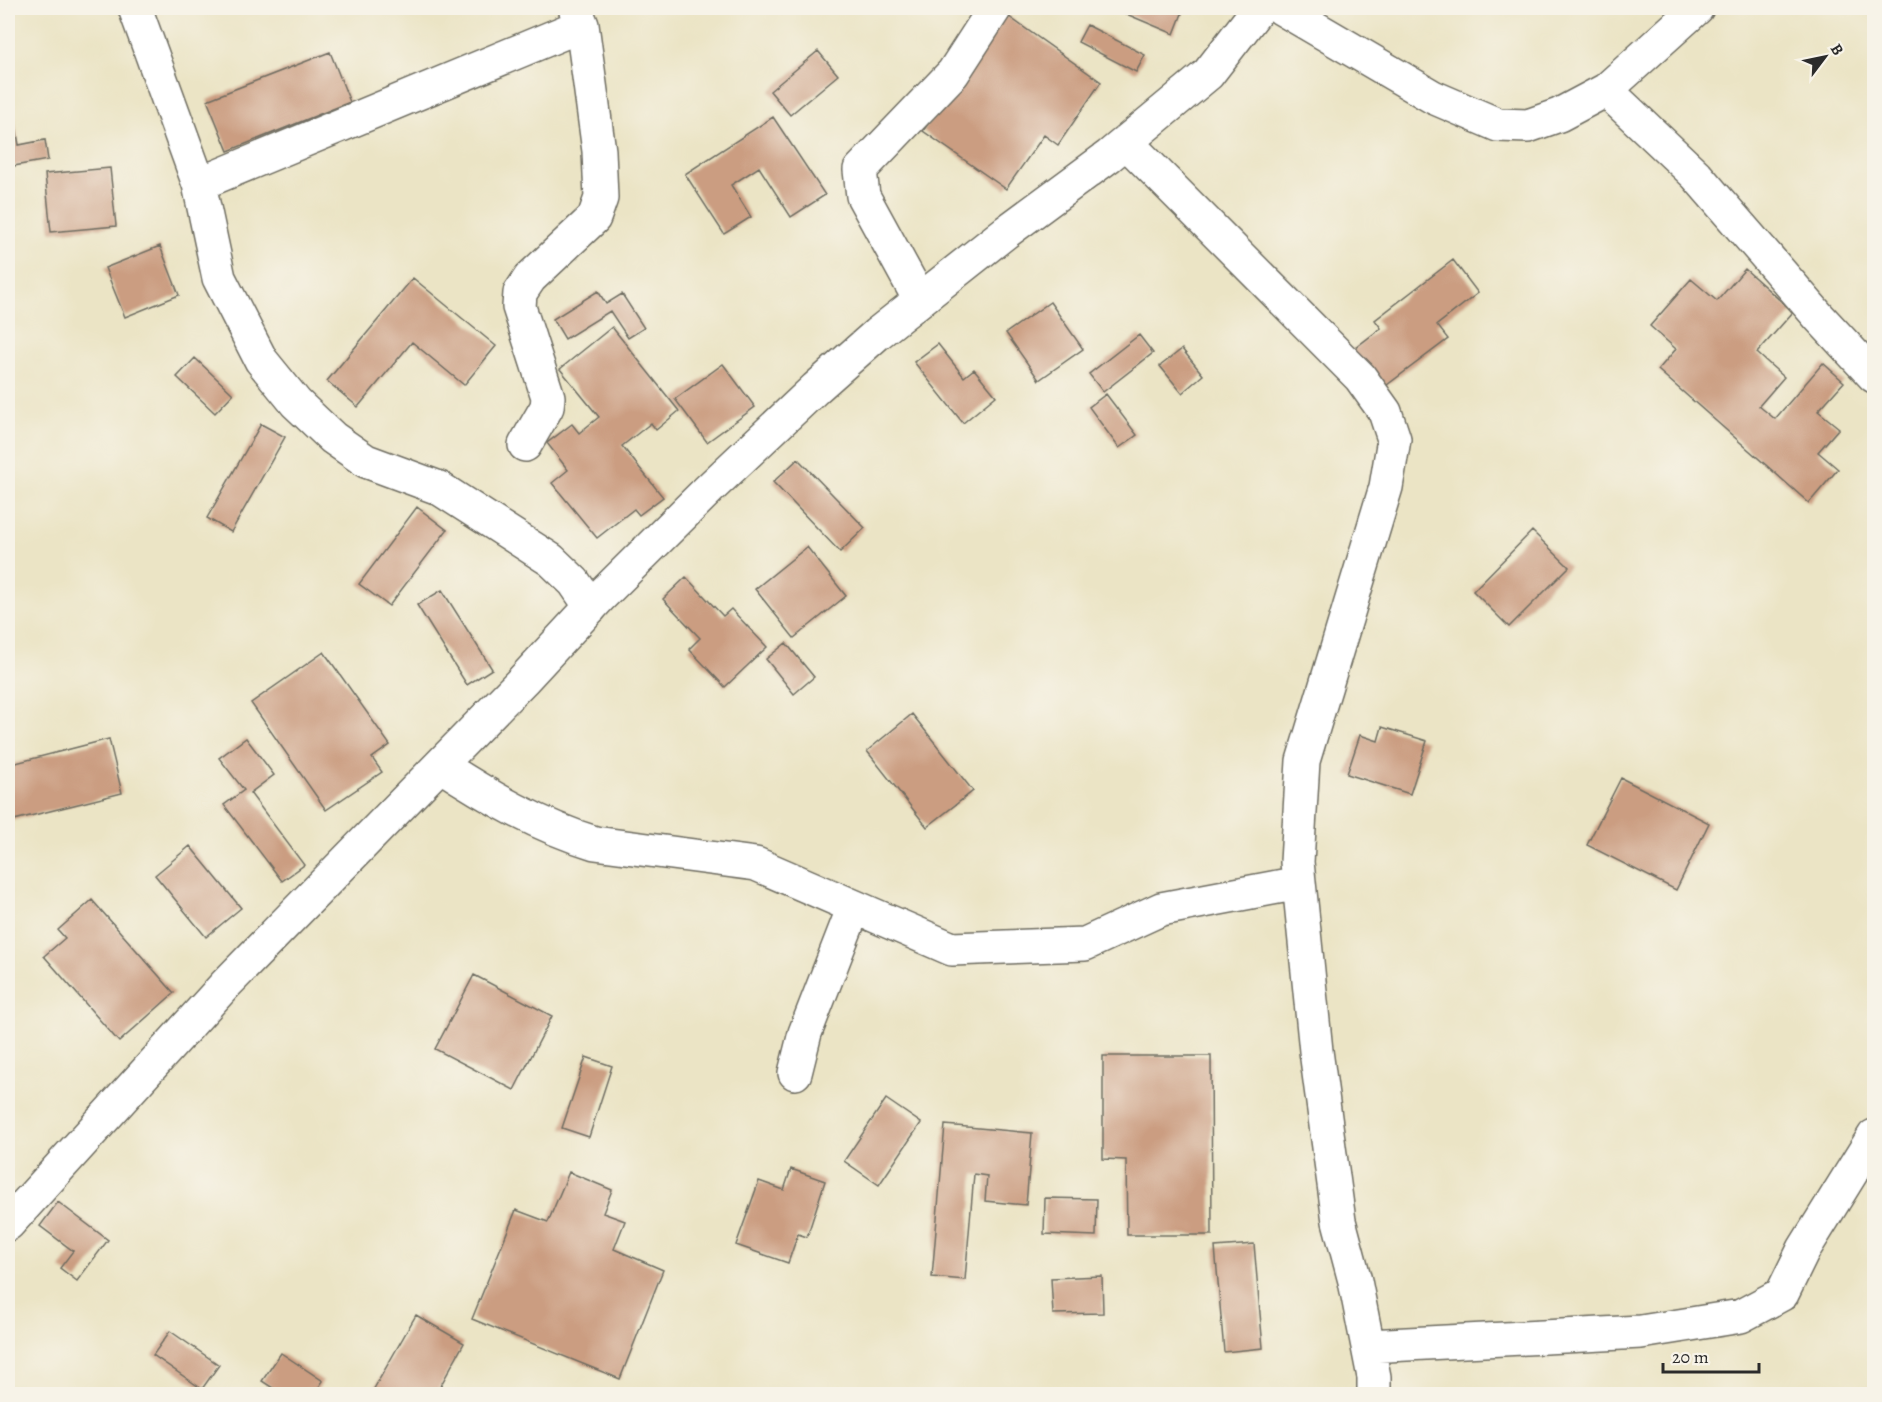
<svg xmlns="http://www.w3.org/2000/svg" width="1882" height="1402" font-family="Alegreya,serif">
  <style>
    .building { fill: #cb9d81 }
    .lines { fill: none; stroke-linecap: round; stroke-linejoin: round }
    .minor-casing { stroke: #6e6c61; stroke-width: 36 }
    .minor { stroke: #fff; stroke-width: 33 }
  </style>
  <rect width="100%" height="100%" fill="#f7f3e8"/>
  <filter id="ink" filterUnits="userSpaceOnUse"><feTurbulence type="fractalNoise" baseFrequency=".0167" numOctaves="2"/><feDisplacementMap in="SourceGraphic" scale="12" xChannelSelector="R" yChannelSelector="G"/><feConvolveMatrix kernelMatrix="1 2 1 2 8 2 1 2 1" color-interpolation-filters="sRGB"/></filter>
  <filter id="wash" filterUnits="userSpaceOnUse"><feTurbulence type="fractalNoise" baseFrequency=".008" numOctaves="4" result="noise"/><feDisplacementMap in="SourceGraphic" scale="24" xChannelSelector="R" yChannelSelector="G"/><feGaussianBlur stdDeviation="1.35" result="paint"/><feColorMatrix in="noise" values="0 0 0 0 0 0 0 0 0 0 0 0 0 0 0 0 0 1.4 0 .05"/><feComposite in="paint" operator="in"/></filter>
  <g filter="url(#wash)">
    <rect width="100%" height="100%" fill="#ebe4c5"/>
    <g id="blocks">
      <path class="building" d="M1112 8H1175L1183 11 1174 34Z
        M1005 14 1101 82 1058 145 1044 135 1006 189 923 131Z
        M1087 25 1145 55 1136 72 1078 42Z
        M818 51 838 75 790 115 770 91Z
        M330 52 350 102 228 151 207 100Z
        M14 116 19 145 45 140 48 160 8 167V117Z
        M773 117 825 195 791 217 759 167 731 185 751 217 724 234 685 174Z
        M110 168 116 226 51 232 45 174Z
        M160 246 179 295 125 317 105 268Z
        M1453 260 1478 293 1437 325 1448 339 1379 391 1350 352 1381 328 1375 320Z
        M1745 269 1793 312 1757 353 1784 377 1759 406 1775 419 1823 363 1844 382 1818 411 1839 428 1818 452 1838 469 1809 503 1658 370 1676 349 1650 326 1691 279 1717 301Z
        M413 278 496 346 464 385 412 342 358 407 327 381Z
        M598 291 606 304 622 294 644 328 628 338 610 311 565 339 553 319Z
        M1050 302 1083 349 1039 380 1006 333Z
        M612 327 679 411 656 430 651 423 622 446 663 497 639 515 634 509 597 538 552 483 568 470 547 443 572 424 579 433 599 417 560 369Z
        M1139 335 1153 353 1103 392 1089 374Z
        M938 344 964 377 974 369 996 396 963 423 914 362Z
        M1182 349 1203 375 1182 393 1160 366Z
        M195 358 233 394 215 413 177 377Z
        M723 364 755 407 707 442 675 399Z
        M1106 394 1137 435 1119 448 1089 407Z
        M261 424 285 437 231 532 207 518Z
        M798 459 865 528 840 552 773 482Z
        M417 507 447 530 389 606 359 584Z
        M1532 531 1569 567 1509 627 1473 591Z
        M807 547 846 596 794 638 755 589Z
        M686 577 723 616 731 609 767 647 725 687 689 649 700 638 663 599Z
        M442 590 492 669 467 685 417 605Z
        M786 643 814 677 794 694 766 659Z
        M324 652 390 745 372 758 382 772 326 810 251 703Z
        M912 714 973 791 927 827 867 751Z
        M1382 727 1427 741 1410 794 1347 774 1360 735 1378 741Z
        M246 738 274 775 250 793 304 865 282 881 224 805 244 790 219 758Z
        M109 739 122 793 10 821 8 812V765Z
        M1621 778 1709 823 1676 890 1587 845Z
        M190 846 241 908 206 937 155 875Z
        M92 900 174 993 119 1042 44 956 65 938 58 930Z
        M474 975 552 1016 514 1090 435 1049Z
        M1103 1056H1211L1212 1235H1127L1126 1160 1103 1159Z
        M586 1057 612 1066 589 1137 562 1128Z
        M886 1099 921 1123 879 1185 844 1161Z
        M945 1125 1032 1133 1026 1205 985 1201 987 1176 974 1174 965 1280 932 1277Z
        M791 1169 825 1181 807 1237 798 1234 788 1263 736 1245 759 1181 784 1190Z
        M569 1172 612 1190 603 1213 625 1221 614 1249 663 1270 620 1379 472 1319 516 1210 548 1222Z
        M1045 1198 1097 1199 1096 1236 1044 1234Z
        M58 1202 108 1240 77 1281 60 1268 73 1251 40 1226Z
        M1254 1244 1263 1348 1224 1352 1215 1247Z
        M1102 1276 1103 1313 1053 1314 1051 1278Z
        M416 1315 464 1343 436 1394H371Z
        M170 1331 219 1365 202 1389 153 1355Z
        M281 1353 323 1381 314 1394H282L262 1381Z"/>
    </g>
  </g>
  <g filter="url(#ink)">
    <use href="#blocks" fill-opacity="0" stroke="#6e6c61" stroke-width="1.5"/>
    <g class="lines">
      <defs>
        <path id="minor" d="M135 8 199 184
          M1281 8 1433 97 1498 125 1528 126 1559 115 1606 90 1697 8
          M582 25 199 184 219 278 261 360 296 403 333 438 366 461 439 488 551 560 574 582 591 607
          M1606 90 1696 175 1819 317 1874 376
          M1126 142 1360 377 1385 412 1394 439 1386 487 1303 761 1297 862 1316 1051 1339 1221 1355 1281 1374 1377V1394
          M920 300 863 196 860 170 953 73 995 8
          M525 445 547 407 548 397 519 307 520 293 530 278 594 218 601 198 599 151 582 25 575 8
          M440 765C489 797 539 826 595 843L756 864 952 949 1085 944 1161 909 1299 883
          M795 1073 805 1033 854 907
          M8 1224 225 985 523 680 600 597 709 489 816 388 877 334 1006 232 1109 156 1208 74 1259 8
          M1368 1346 1641 1332 1741 1316 1782 1294 1804 1249 1874 1136"/>
      </defs>
      <use href="#minor" class="minor-casing"/>
      <use href="#minor" class="minor"/>
    </g>
  </g>
  <rect width="1882" height="1402" fill="none" stroke="#f7f3e8" stroke-width="30"/>
  <g transform="translate(1825 57) rotate(58)" stroke="#f7f3e8" stroke-width="4.5" paint-order="stroke">
  <path d="M0-4.5L10 22L0 15L-10 22Z" fill="#2b2b2b"/>
  <text y="-9" font-size="16" font-weight="bold" text-anchor="middle" fill="#2b2b2b">B</text>
  </g>
  <path d="M1663 1363v9h96v-9" fill="none" stroke="#2b2b2b" stroke-width="3"/>
  <text x="1672" y="1363" font-size="18" fill="#2b2b2b" stroke="#f7f3e8" stroke-width="4.5" paint-order="stroke">20 m</text>
</svg>
